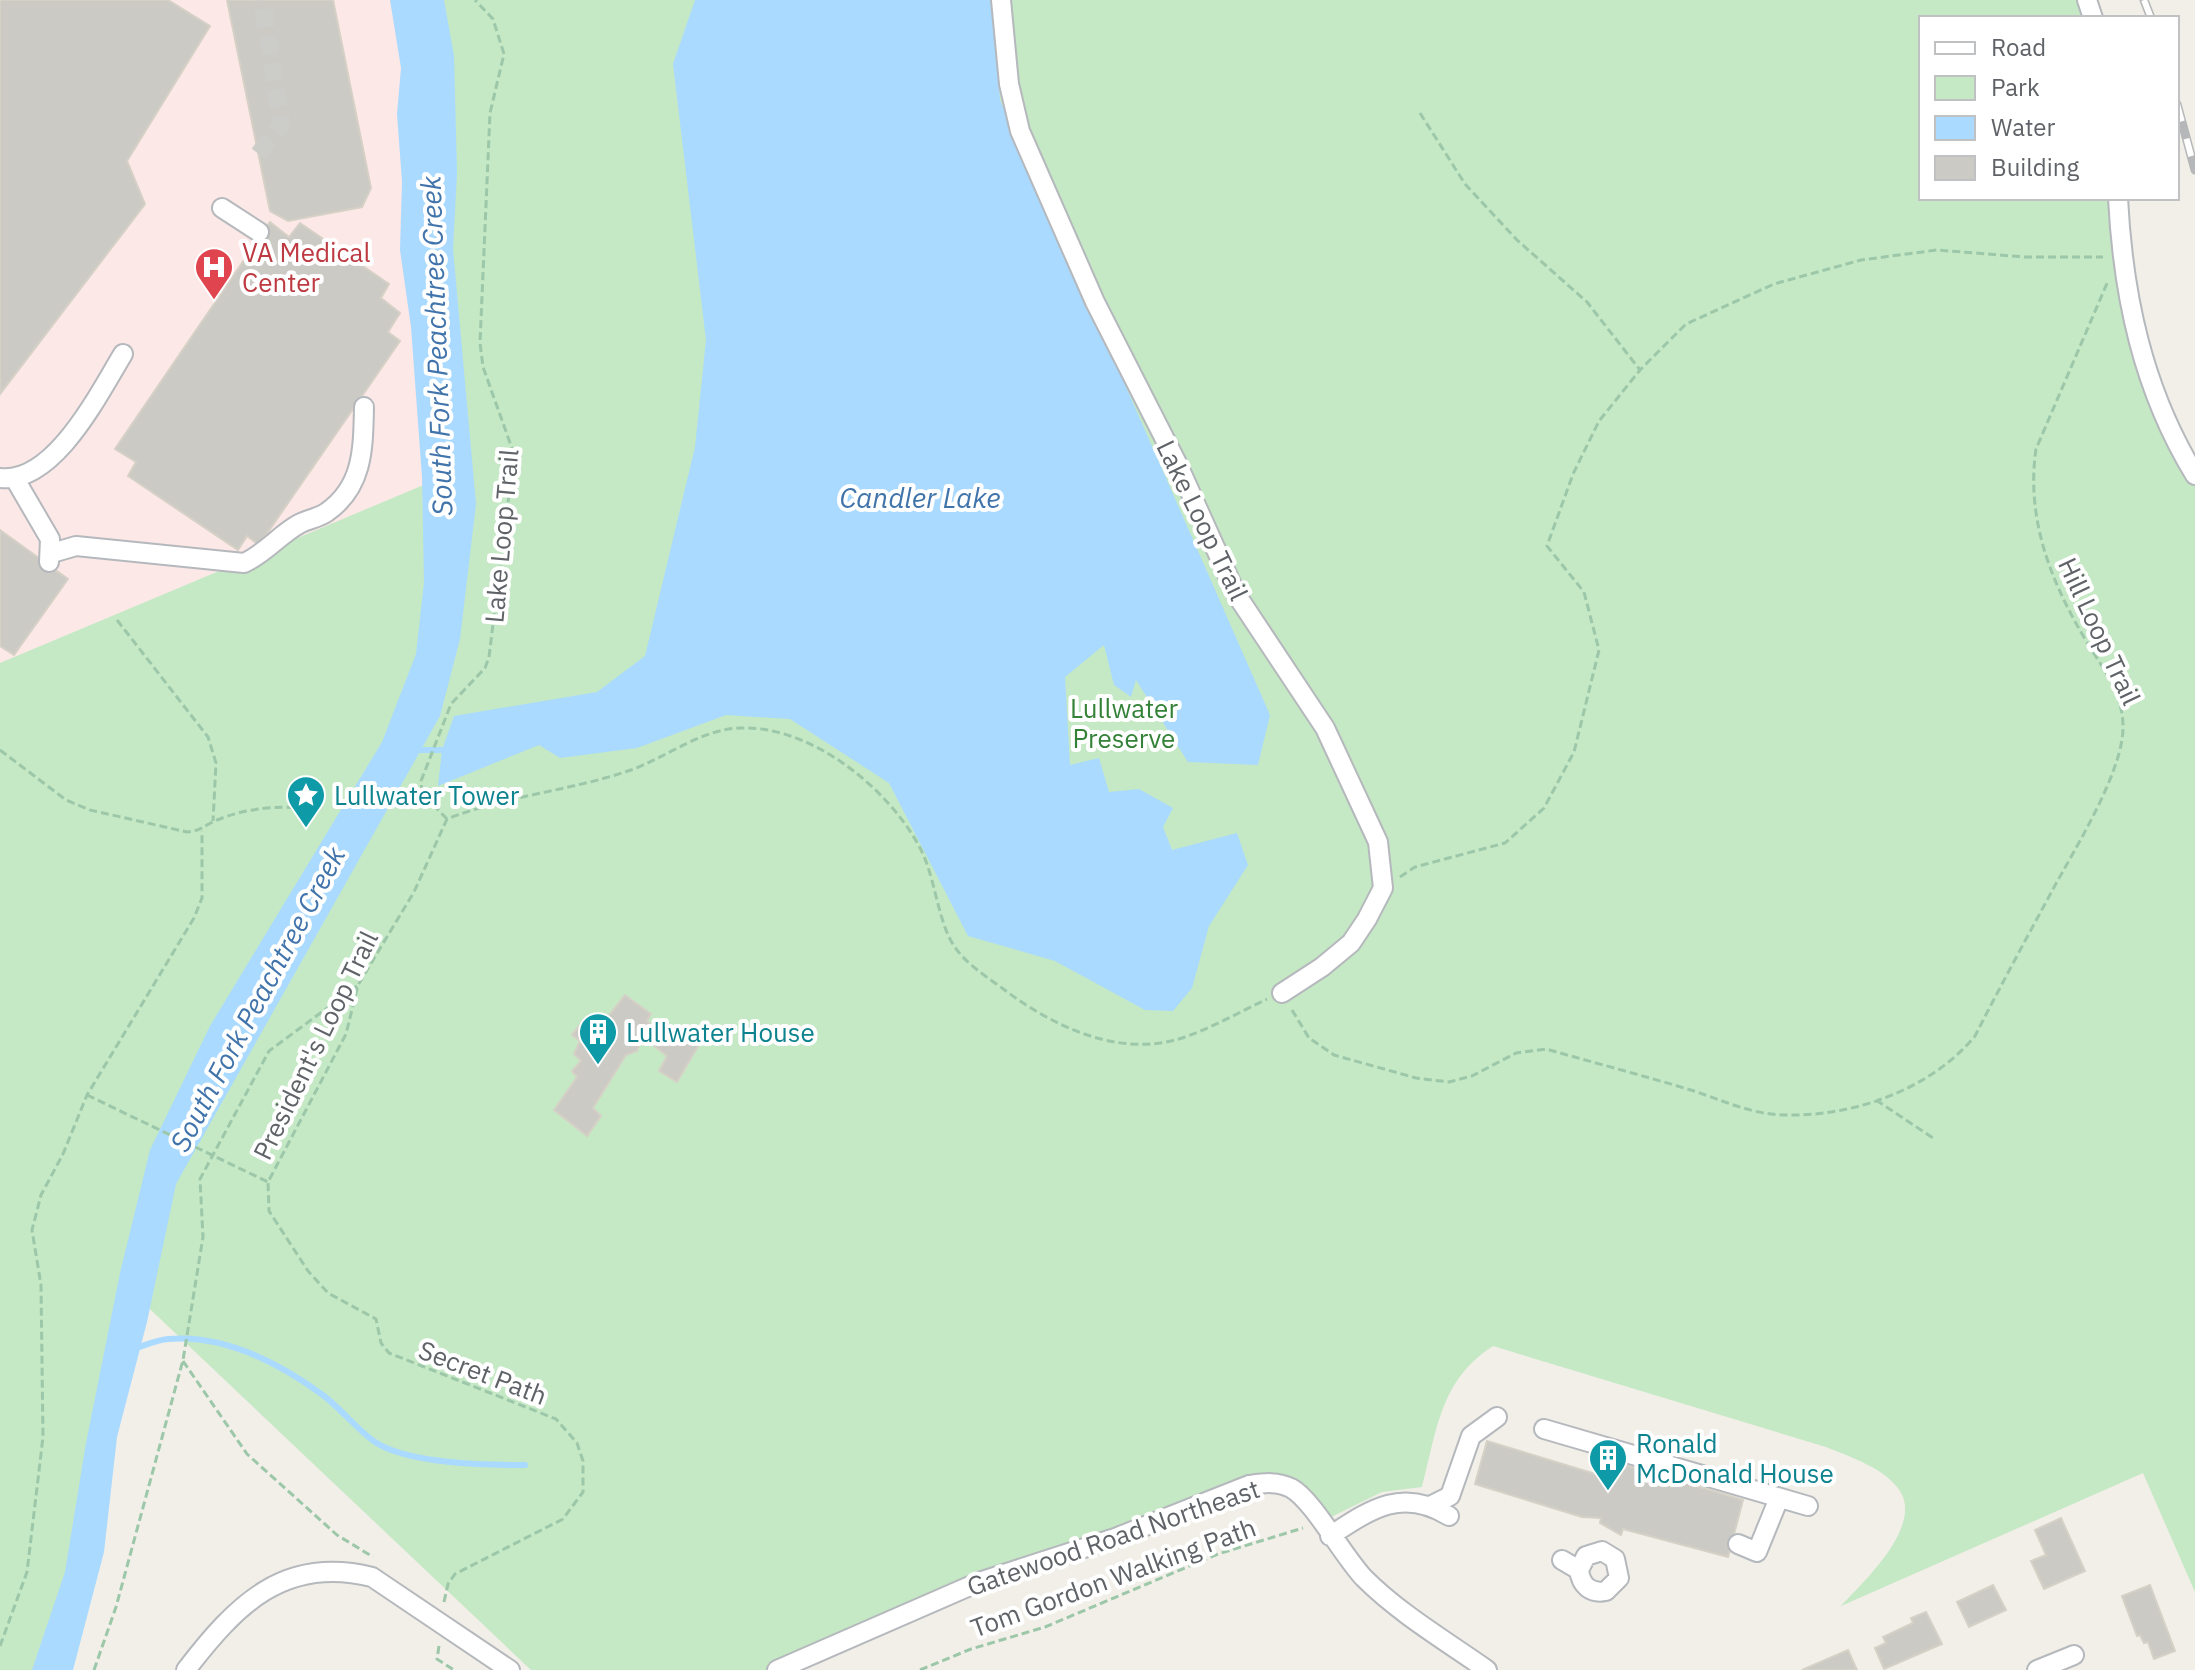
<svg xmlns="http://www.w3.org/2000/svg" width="2195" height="1670" font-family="'IBM Plex Sans',sans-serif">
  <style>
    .medical { fill: #fce8e6 }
    .green { fill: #c5e8c5 }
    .water { fill: #aadaff }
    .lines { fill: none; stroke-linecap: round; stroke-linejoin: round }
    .stream { stroke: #aadaff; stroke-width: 6 }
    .building { fill: #cccac5; stroke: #d6d1c6; stroke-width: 2 }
    .minor-tunnel { stroke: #ccccc8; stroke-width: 18; stroke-dasharray: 18 9; stroke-linecap: butt }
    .minor-casing { stroke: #b5b8bc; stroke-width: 22 }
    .path { stroke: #9cc7a9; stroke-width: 3; stroke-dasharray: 8 4; stroke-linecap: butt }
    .minor { stroke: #fff; stroke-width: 18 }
    .rail-casing { stroke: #b6b7b8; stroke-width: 9 }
    .rail { stroke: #fff; stroke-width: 6; stroke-dasharray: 18; stroke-linecap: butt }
    .path-bridge { stroke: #9cc7a9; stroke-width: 3; stroke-dasharray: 8 4; stroke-linecap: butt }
    .labels { text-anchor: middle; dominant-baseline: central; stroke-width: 8; stroke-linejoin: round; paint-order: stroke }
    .health-label { font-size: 26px; fill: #be3a42; stroke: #fff; text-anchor: start }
    .street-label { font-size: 26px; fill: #5f6368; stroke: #fff }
    .park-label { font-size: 26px; fill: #348238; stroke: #fff }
    .culture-label { font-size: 26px; fill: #0d838f; stroke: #fff; text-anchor: start }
    .water-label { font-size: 28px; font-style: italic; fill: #4174aa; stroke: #fff }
  </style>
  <rect width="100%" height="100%" fill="#f1efe8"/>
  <path class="medical" d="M0 0H401L445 476 0 663Z"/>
  <path class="green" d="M414 0H2087L2093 18H1921V198H2118L2129 305 2195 475V1592L2143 1473 1841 1606C1863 1582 1923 1527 1900 1491 1885 1468 1850 1457 1826 1447L1493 1346C1440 1380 1437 1430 1422 1487L1382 1492 1319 1523 1304 1498 1249 1485 777 1670H531L134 1294 49 1670H0V663L445 476Z"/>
  <path class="water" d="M390 0H444L454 56 457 173 453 249 476 504 460 639 440 716 176 1184 147 1322 117 1437 104 1552 73 1670H32L65 1572 86 1443 120 1273 150 1150 210 1026 382 742 416 654 424 582 422 477 411 327 400 250 402 182 397 114 401 68Z
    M695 0H993L1000 100 1270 715 1258 765 1188 762 1136 680 1131 697 1114 685 1104 645 1065 677 1070 765 1099 758 1109 792 1139 789 1173 808 1163 827 1172 850 1237 833 1248 865 1209 926 1192 988 1173 1011 1145 1010 1055 961 968 936 889 783 790 719 726 715 637 748 560 758 539 745 438 786 442 750 454 716 597 692 645 656 695 447 706 340 673 64Z"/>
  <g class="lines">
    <path class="stream" d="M420 750H442
      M133 1349C144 1346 156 1340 168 1339 223 1334 277 1362 320 1393 340 1407 355 1428 375 1442 409 1464 485 1465 525 1465"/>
  </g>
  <path class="building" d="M0 0H168L210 26 127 161 145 204 0 394Z
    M227 0H333L371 188 362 207 288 221 270 211Z
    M270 222 289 237 300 223 389 284 381 298 400 313 388 332 400 341 259 545 247 536 238 550 128 476 136 462 115 449Z
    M0 530 68 579 14 655 0 646Z
    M625 995 651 1014 647 1021 674 1044 683 1031 700 1043 677 1082 659 1071 667 1056 643 1037 637 1051 626 1055 593 1108 601 1116 587 1136 554 1110 577 1077 572 1071 581 1061 574 1054 580 1041 572 1035 585 1018 598 1029Z
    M1487 1441 1602 1476 1609 1460 1743 1500 1728 1557 1623 1529 1621 1535 1600 1523 1601 1518 1582 1517 1475 1484Z
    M2061 1518 2085 1571 2044 1589 2031 1561 2046 1555 2035 1530Z
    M1993 1585 2006 1610 1969 1627 1957 1602Z
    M2150 1585 2175 1651 2154 1659 2148 1642 2144 1643 2140 1635 2137 1636 2122 1596Z
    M1926 1612 1942 1644 1884 1669 1875 1648 1886 1643 1883 1637 1913 1623 1911 1618Z
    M1848 1650 1857 1670H1802Z"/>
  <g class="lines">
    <path class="minor-tunnel" d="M259 154 281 123 262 0"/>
    <defs>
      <path id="minor" d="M1001 0 1009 84 1020 131 1095 302 1178 465 1236 594 1325 728 1378 842 1383 888 1367 919 1351 943 1322 967 1282 993
        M2087 0 2093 18
        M2118 198C2123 296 2143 390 2195 475
        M222 208 259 232
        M0 478C54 484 98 395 123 354
        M15 479 50 539 49 562
        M52 553 76 546 244 563C266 553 279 535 299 524 308 519 319 518 327 512 364 486 363 447 364 407
        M1544 1429 1808 1506
        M1432 1505 1450 1496 1471 1436 1497 1417
        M1330 1536C1371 1509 1402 1487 1449 1516
        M1738 1544 1757 1552 1779 1498
        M1562 1560 1579 1570C1581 1586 1591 1594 1606 1591L1619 1578 1615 1559 1602 1551 1586 1556 1579 1570
        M186 1670C236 1605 284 1555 372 1577L510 1670
        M777 1670 979 1582 1115 1538 1249 1485C1264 1483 1277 1481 1291 1488 1313 1500 1343 1556 1364 1578 1400 1614 1446 1641 1487 1670
        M2037 1670 2074 1655"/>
    </defs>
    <use href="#minor" class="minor-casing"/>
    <path class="path" d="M1420 113 1465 184 1517 240 1587 302 1640 370
      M117 620 208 737 216 763 213 821
      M0 750 66 800 90 810 187 832C201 831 203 826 215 821 243 808 292 802 321 813
      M447 819 422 793 421 781 451 704 485 668 489 657 514 454 483 367 480 343 490 113 504 54 493 19 475 0
      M1400 877 1415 867 1505 843 1544 808 1574 752 1599 650 1584 592 1547 546 1573 474 1599 421 1640 370 1686 324 1774 284 1861 260 1937 250 2025 257H2103
      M1292 1010 1309 1038 1334 1055 1416 1078 1449 1082 1472 1076 1516 1053 1546 1049C1595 1063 1645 1076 1694 1091 1718 1099 1745 1111 1771 1114 1843 1121 1929 1092 1975 1036 2000 987 2026 939 2052 891 2074 850 2124 771 2123 726 2123 693 2101 666 2085 639 2050 580 2026 518 2036 449L2108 281
      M1876 1100 1933 1138
      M183 1361 247 1454 337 1535 373 1557
      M444 1602 448 1584 455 1574 563 1519 583 1492V1461L577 1443 556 1419 389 1353 381 1343 376 1319 328 1293 308 1271 269 1211 268 1182 346 1034 358 985 414 892 447 819C505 796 569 791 628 771 664 759 701 729 740 728 810 725 887 787 919 846 934 873 936 909 949 937 961 962 985 975 1006 991 1056 1028 1122 1059 1185 1037 1213 1027 1240 1012 1267 999
      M0 1646 27 1572 43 1437 41 1285 32 1230 41 1195 63 1154 87 1095 194 918 202 898V831
      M439 1646 437 1659 454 1670
      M94 1670 116 1607 183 1360 203 1237 200 1179 269 1051 357 986
      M920 1670 971 1649 1045 1627 1218 1554 1303 1528"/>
    <use href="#minor" class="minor"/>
    <defs>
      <path id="rail" d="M2144 0 2151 18
        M2177 104 2195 170"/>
    </defs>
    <use href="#rail" class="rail-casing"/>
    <use href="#rail" class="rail"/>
    <path class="path-bridge" d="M87 1095 268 1182"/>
  </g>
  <defs>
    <symbol id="hospital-pin" viewBox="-11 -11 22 30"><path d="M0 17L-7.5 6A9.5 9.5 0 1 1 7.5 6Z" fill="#e0444e" stroke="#fff"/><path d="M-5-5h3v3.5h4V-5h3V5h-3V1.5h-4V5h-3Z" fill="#fff"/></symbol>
    <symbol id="sight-pin" viewBox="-11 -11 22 30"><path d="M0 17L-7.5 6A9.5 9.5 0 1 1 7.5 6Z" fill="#0f9aa8" stroke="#fff"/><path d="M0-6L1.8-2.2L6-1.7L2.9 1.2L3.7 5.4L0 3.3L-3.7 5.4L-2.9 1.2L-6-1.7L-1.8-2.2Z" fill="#fff"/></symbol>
    <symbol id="building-pin" viewBox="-11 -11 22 30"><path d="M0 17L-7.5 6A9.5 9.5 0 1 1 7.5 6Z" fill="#0f9aa8" stroke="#fff"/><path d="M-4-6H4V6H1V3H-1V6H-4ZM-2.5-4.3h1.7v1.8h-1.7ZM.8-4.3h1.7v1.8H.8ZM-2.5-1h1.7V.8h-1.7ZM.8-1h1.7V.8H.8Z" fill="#fff"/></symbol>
  </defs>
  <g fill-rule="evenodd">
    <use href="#hospital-pin" x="192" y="245" width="44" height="60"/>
    <use href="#sight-pin" x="284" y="773" width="44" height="60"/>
    <use href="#building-pin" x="576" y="1010" width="44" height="60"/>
    <use href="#building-pin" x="1586" y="1436" width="44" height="60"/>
  </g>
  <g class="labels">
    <g class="health-label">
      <text x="242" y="252">VA Medical<tspan x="242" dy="30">Center</tspan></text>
    </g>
    <g class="street-label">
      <text transform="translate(1203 520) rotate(64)">Lake Loop Trail</text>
      <text transform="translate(501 536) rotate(-85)">Lake Loop Trail</text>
      <text transform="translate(2100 631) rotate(65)">Hill Loop Trail</text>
      <text transform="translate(315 1045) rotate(-64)">President's Loop Trail</text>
      <text transform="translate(483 1372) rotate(21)">Secret Path</text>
      <text transform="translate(1113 1537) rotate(-19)">Gatewood Road Northeast</text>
      <text transform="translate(1113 1577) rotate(-20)">Tom Gordon Walking Path</text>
    </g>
    <g class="park-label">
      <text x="1124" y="708">Lullwater<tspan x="1124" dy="30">Preserve</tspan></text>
    </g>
    <g class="culture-label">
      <text x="334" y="795">Lullwater Tower</text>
      <text x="626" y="1032">Lullwater House</text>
      <text x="1636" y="1443">Ronald<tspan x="1636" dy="30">McDonald House</tspan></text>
    </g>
    <g class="water-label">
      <text transform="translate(436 346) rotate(-92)">South Fork Peachtree Creek</text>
      <text x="920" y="497">Candler Lake</text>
      <text transform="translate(257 999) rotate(-62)">South Fork Peachtree Creek</text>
    </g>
  </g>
  <rect x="1919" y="16" width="260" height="184" fill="#ffffff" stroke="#bfc1c3" stroke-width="2"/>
  <rect x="1935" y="42" width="40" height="12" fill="#ffffff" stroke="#bfc1c3" stroke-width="2"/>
  <text x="1991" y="56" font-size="24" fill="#5f6368">Road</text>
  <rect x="1935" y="76" width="40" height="24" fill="#c5e8c5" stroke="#bfc1c3" stroke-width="2"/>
  <text x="1991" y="96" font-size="24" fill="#5f6368">Park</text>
  <rect x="1935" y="116" width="40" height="24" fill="#aadaff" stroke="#bfc1c3" stroke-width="2"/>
  <text x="1991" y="136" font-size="24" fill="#5f6368">Water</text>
  <rect x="1935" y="156" width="40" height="24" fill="#cccac5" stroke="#bfc1c3" stroke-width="2"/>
  <text x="1991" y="176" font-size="24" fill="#5f6368">Building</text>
</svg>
